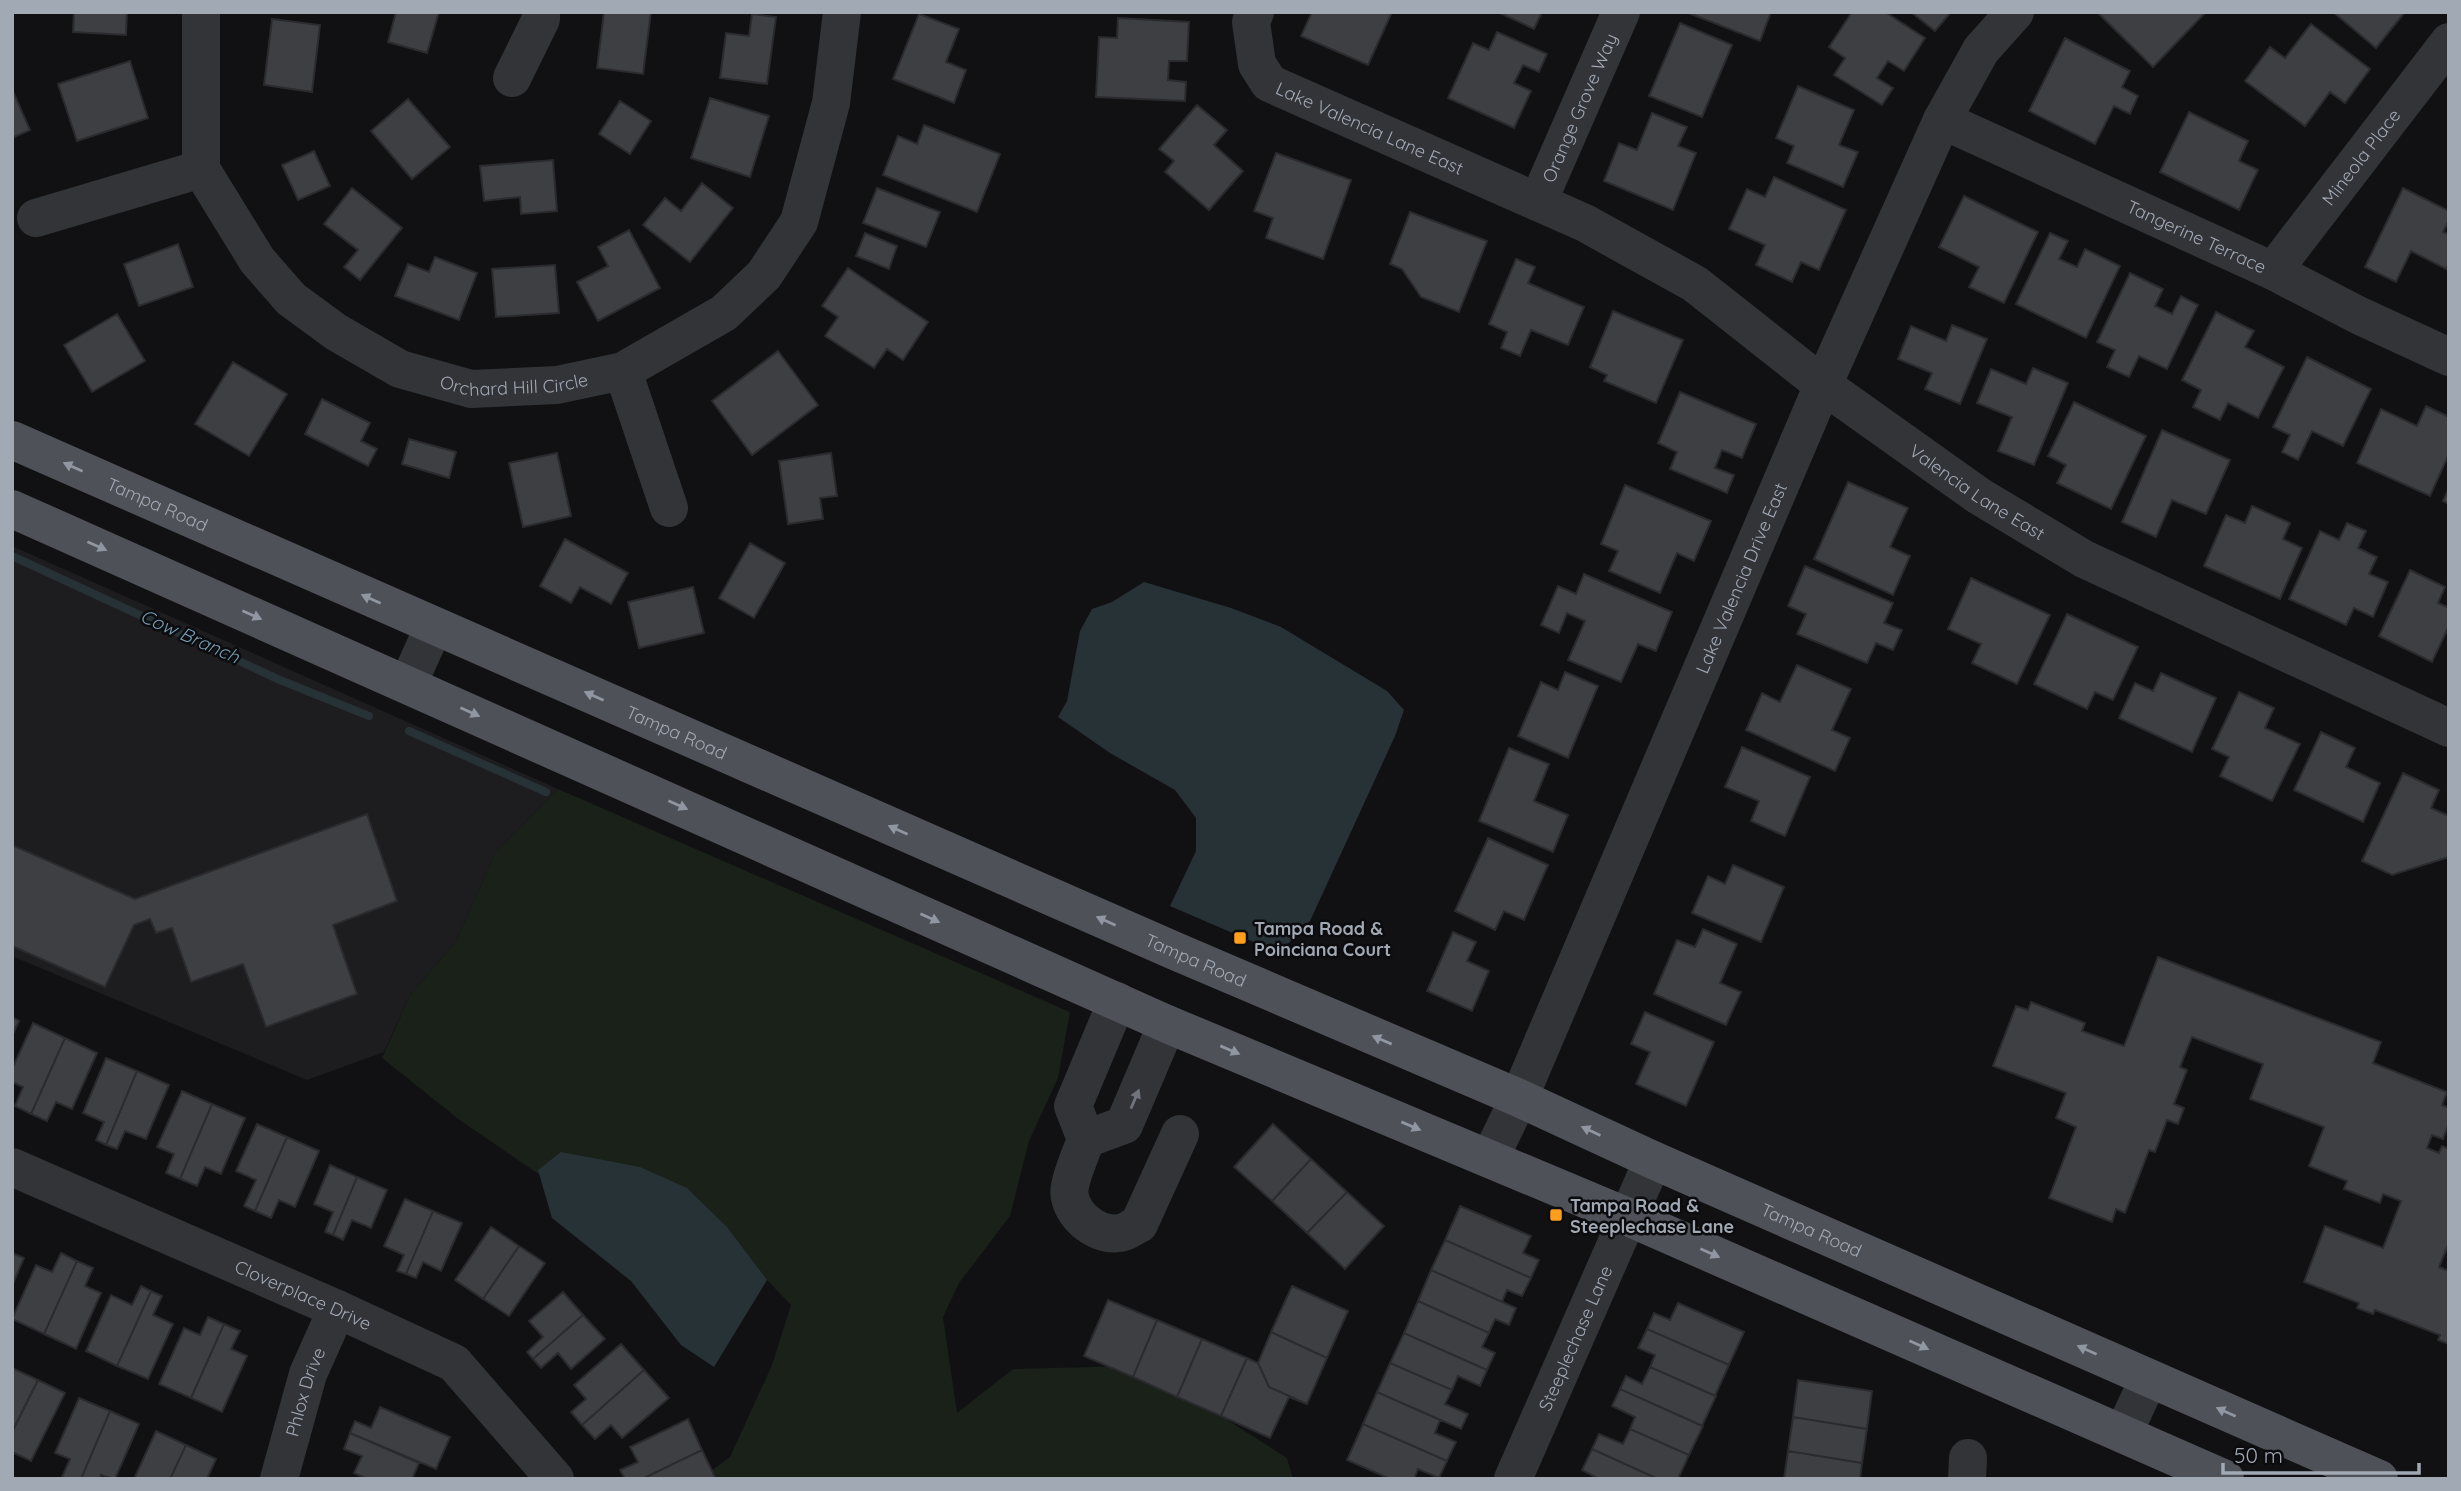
<svg xmlns="http://www.w3.org/2000/svg" width="2461" height="1491" font-family="Quicksand,sans-serif">
  <style>
    .built { fill: #1d1d20 }
    .green { fill: #192119 }
    .water { fill: #273237 }
    .lines { fill: none; stroke-linecap: round; stroke-linejoin: round }
    .stream { stroke: #273237; stroke-width: 8 }
    .building { fill: #3d3f43; stroke: #2b2b2f; stroke-width: 2 }
    .minor { stroke: #323438; stroke-width: 38 }
    .major { stroke: #4e5157; stroke-width: 38 }
    .oneway { fill: #9097a2 }
    .oneway2 { fill: #6f747d }
    .poi-dot { fill: #ff9d1d; stroke: #0c0c0e; stroke-width: 2.5 }
    .labels { text-anchor: middle; dominant-baseline: central; stroke-width: 5; stroke-linejoin: round; paint-order: stroke }
    .street-label { font-size: 18px; fill: #a1a9b5; stroke: #0c0c0e }
    .poi-label { font-size: 18px; font-weight: bold; fill: #a1a9b5; stroke: #0c0c0e; text-anchor: start }
    .water-label { font-size: 19px; font-style: italic; fill: #759cb3; stroke: #0c0c0e }
  </style>
  <rect width="100%" height="100%" fill="#111113"/>
  <path class="built" d="M12 546 558 789 495 853 457 940 410 995 384 1052 307 1080 12 956Z"/>
  <path class="green" d="M558 789 1070 1012 1058 1078 1029 1141 1010 1216 959 1283 943 1317 957 1413 1013 1369 1128 1366 1215 1412 1287 1458 1293 1479H700L730 1457 772 1365 791 1305 767 1280 538 1170 540 1175 461 1121 382 1058 410 995 457 940 495 853Z"/>
  <path class="water" d="M1144 582 1231 608 1281 627 1387 691 1404 710 1395 736 1310 921 1279 953 1170 906 1196 851V818L1175 790 1110 753 1058 717 1067 701 1080 631 1092 609 1112 602Z
    M561 1152 640 1167 687 1188 727 1227 767 1280 714 1367 681 1345 631 1281 552 1218 538 1170Z"/>
  <g class="lines">
    <path class="stream" d="M12 556 280 680 369 716
      M409 731 546 792"/>
  </g>
  <path class="building" d="M74 12H127L126 35 73 32Z
    M396 12H439L427 53 388 42Z
    M604 12H651L643 74 597 68Z
    M1312 12H1392L1368 65 1301 36Z
    M1498 12H1542L1534 29Z
    M1686 12H1771L1760 41Z
    M1852 12H1885L1925 38 1904 71 1888 61 1877 78 1893 88 1882 105 1834 75 1845 58 1829 47Z
    M1911 12H1951L1935 31Z
    M2101 12H2206L2153 67 2099 14Z
    M2333 12H2405L2376 48Z
    M752 14 776 17 767 84 720 78 726 33 749 36Z
    M919 14 959 29 946 62 966 70 954 103 893 79Z
    M1118 18 1189 22 1187 61H1169L1168 80 1186 82 1185 101 1096 97 1099 37 1117 38Z
    M272 19 320 25 312 92 264 85Z
    M1680 23 1732 45 1702 117 1649 96Z
    M2311 24 2370 69 2345 103 2330 92 2305 126 2245 81 2270 47 2285 58Z
    M1497 32 1547 54 1539 72 1523 65 1514 83 1531 91 1514 128 1448 98 1473 43 1489 50Z
    M2065 38 2130 71 2122 87 2138 96 2130 114 2114 106 2095 144 2029 111Z
    M130 61 148 118 77 141 58 84Z
    M1798 86 1854 110 1839 145 1858 152 1843 187 1787 163 1794 146 1776 138Z
    M12 89 30 130 12 138Z
    M710 98 769 116 750 177 691 158Z
    M408 99 450 147 412 179 371 131Z
    M620 101 651 121 630 154 599 134Z
    M1197 105 1227 130 1214 145 1243 171 1209 210 1165 172 1174 161 1159 149Z
    M2189 112 2248 141 2239 161 2258 170 2239 210 2160 172Z
    M1652 113 1687 127 1678 146 1696 153 1673 210 1604 181 1619 143 1637 150Z
    M924 125 1000 154 977 212 883 175 898 136 917 144Z
    M314 151 330 186 298 200 282 165Z
    M1276 153 1351 180 1323 259 1266 238 1273 218 1254 211Z
    M553 160 557 211 521 214 520 197 484 201 480 166Z
    M1774 177 1846 210 1819 270 1801 262 1792 282 1756 265 1765 245 1729 229 1747 189 1765 197Z
    M702 183 733 208 690 262 643 225 665 198 681 211Z
    M352 188 402 228 360 280 344 267 358 250 324 224Z
    M877 188 940 212 926 247 863 223Z
    M2403 188 2449 211V220L2443 232 2449 234V263L2446 269 2411 251 2396 282 2365 267Z
    M1964 196 2038 232 2004 303 1969 287 1979 267 1939 247Z
    M1410 212 1487 241 1459 312 1421 297 1402 269 1390 264Z
    M629 230 660 288 598 321 577 282 608 266 598 247Z
    M865 233 897 246 889 269 856 256Z
    M2050 233 2068 241 2059 259 2077 267 2085 249 2120 266 2086 338 2016 304Z
    M178 244 193 287 139 306 124 264Z
    M435 257 477 273 459 320 395 296 408 264 429 272Z
    M1516 259 1535 267 1528 283 1584 307 1568 345 1531 330 1520 356 1501 348 1507 332 1489 324Z
    M555 265 559 313 496 317 492 269Z
    M848 268 928 322 903 360 887 349 874 368 825 336 838 317 822 306Z
    M2130 273 2163 289 2155 306 2172 314 2181 296 2198 305 2167 369 2139 356 2129 377 2107 367 2115 350 2097 342Z
    M1613 311 1683 340 1656 403 1604 381 1607 375 1590 367Z
    M2216 312 2254 331 2245 347 2284 367 2258 418 2228 403 2220 420 2193 407 2201 390 2182 380Z
    M117 314 145 361 92 392 64 345Z
    M1952 325 1987 339 1960 404 1925 389 1932 373 1898 359 1911 326 1946 341Z
    M778 351 818 405 752 455 712 401Z
    M2307 357 2371 389 2343 446 2312 431 2298 460 2282 452 2290 435 2273 427Z
    M233 362 287 394 249 456 195 424Z
    M2033 368 2068 383 2034 465 1998 451 2012 417 1977 403 1991 369 2026 384Z
    M1680 392 1756 424 1742 458 1722 450 1715 468 1734 475 1727 493 1670 469 1677 452 1658 443Z
    M322 399 370 423 361 441 377 449 368 466 305 434Z
    M2074 402 2146 436 2111 509 2057 483 2066 465 2048 456Z
    M2426 406 2449 417V454L2430 496 2357 463 2381 409 2417 426Z
    M2162 430 2230 460 2206 514 2172 500 2156 537 2122 522Z
    M409 439 456 452 449 478 402 464Z
    M557 453 571 516 523 527 509 463Z
    M831 453 837 496 820 498 823 519 788 524 779 461Z
    M1848 482 1908 508 1890 547 1910 556 1893 595 1814 559Z
    M1625 485 1711 521 1694 561 1677 553 1660 593 1609 571 1618 551 1601 544Z
    M2449 488V504L2443 501Z
    M2252 506 2290 523 2283 539 2302 548 2280 599 2204 566 2226 515 2245 523Z
    M2347 523 2366 531 2358 548 2377 557 2369 574 2388 582 2373 617 2354 608 2346 625 2289 599 2320 531 2339 540Z
    M565 539 628 573 611 604 580 587 571 603 540 586Z
    M750 543 785 563 754 618 719 598Z
    M1805 566 1893 603 1884 623 1902 630 1893 650 1876 643 1867 663 1797 634 1806 614 1788 606Z
    M2410 570 2445 587 2438 603 2449 608V626L2432 662 2379 636Z
    M1584 574 1672 612 1656 651 1638 644 1621 682 1568 660 1585 621 1567 613 1559 633 1541 625 1558 586 1576 594Z
    M1971 578 2050 615 2017 684 1972 663 1981 644 1948 629Z
    M693 587 704 633 639 648 628 602Z
    M2067 614 2138 647 2113 700 2095 692 2087 709 2034 684Z
    M1797 665 1851 689 1832 730 1850 738 1835 771 1746 730 1762 693 1780 702Z
    M1565 672 1598 686 1568 758 1518 736 1541 682 1558 690Z
    M2161 673 2216 698 2192 752 2119 718 2135 683 2153 691Z
    M2239 692 2274 708 2265 728 2300 744 2272 801 2220 776 2229 757 2212 749Z
    M2321 732 2355 748 2346 767 2380 783 2363 822 2294 790Z
    M1742 747 1810 777 1785 836 1751 821 1759 801 1725 787Z
    M1509 748 1549 764 1534 801 1568 815 1553 852 1479 821Z
    M2403 773 2439 790 2431 808 2449 816V857L2392 875 2362 861Z
    M367 814 397 901 333 925 357 994 266 1027 243 964 191 982 172 928 156 933 150 919 134 925 105 987 12 946V845L135 899Z
    M1488 838 1548 865 1524 920 1504 911 1495 930 1455 911Z
    M1733 865 1784 887 1761 942 1692 913 1708 876 1725 884Z
    M1703 929 1737 944 1720 983 1741 992 1726 1025 1654 994 1677 940 1695 947Z
    M1453 932 1476 942 1467 961 1489 971 1472 1011 1427 991Z
    M2158 957 2381 1042 2373 1063 2447 1092 2442 1105 2449 1108V1123L2443 1139 2432 1135 2427 1148 2439 1153 2442 1146 2449 1149V1243L2439 1267 2449 1271V1344L2438 1340 2440 1335 2375 1310 2373 1314 2357 1308 2359 1303 2304 1282 2325 1226 2383 1248 2401 1201 2383 1194 2380 1203 2344 1189 2347 1181 2309 1166 2324 1127 2250 1099 2263 1064 2192 1037 2180 1067 2187 1070 2174 1104 2184 1108 2178 1124 2167 1120 2155 1152 2149 1150 2125 1213 2116 1209 2112 1222 2049 1198 2076 1127 2056 1118 2066 1093 1993 1066 2016 1006 2028 1010 2031 1002 2085 1023 2082 1031 2124 1046Z
    M1645 1012 1714 1042 1686 1106 1636 1084 1650 1052 1631 1044Z
    M12 1017 19 1021 12 1036Z
    M33 1023 65 1038 31 1114 15 1106 23 1087 12 1082V1069Z
    M65 1038 97 1053 72 1109 56 1102 47 1121 31 1114Z
    M106 1058 137 1071 106 1145 96 1140 104 1122 83 1113Z
    M137 1071 169 1085 146 1139 125 1131 117 1149 106 1145Z
    M182 1091 212 1104 180 1179 166 1173 174 1154 157 1147Z
    M212 1104 245 1118 221 1174 205 1167 197 1186 180 1179Z
    M257 1124 287 1137 255 1211 244 1206 256 1180 236 1171Z
    M1273 1124 1311 1159 1272 1201 1234 1167Z
    M287 1137 319 1151 295 1207 279 1200 271 1218 255 1211Z
    M1311 1159 1347 1192 1307 1233 1272 1201Z
    M330 1165 357 1177 333 1235 325 1232 333 1212 314 1204Z
    M357 1177 387 1190 371 1228 352 1220 343 1240 333 1235Z
    M1347 1192 1384 1226 1345 1269 1307 1233Z
    M405 1199 433 1211 406 1274 397 1271 404 1255 384 1246Z
    M1460 1206 1531 1236 1523 1253 1539 1260 1531 1278 1445 1240Z
    M433 1211 462 1223 441 1271 423 1262 416 1278 406 1274Z
    M491 1227 519 1246 483 1299 455 1280Z
    M1445 1240 1531 1278 1522 1296 1507 1290 1502 1302 1431 1270Z
    M519 1246 545 1263 509 1316 483 1299Z
    M12 1253 24 1258 12 1286Z
    M61 1253 77 1261 44 1334 12 1319 36 1265 52 1272Z
    M77 1261 93 1268 85 1286 101 1293 76 1349 44 1334Z
    M1431 1270 1516 1308 1509 1325 1495 1319 1489 1333 1418 1301Z
    M141 1286 151 1291 117 1366 86 1351 111 1295 132 1305Z
    M1292 1286 1348 1311 1327 1358 1271 1332Z
    M151 1291 162 1296 153 1315 173 1324 148 1379 117 1366Z
    M563 1292 583 1315 533 1359 527 1352 543 1337 529 1321Z
    M1108 1300 1157 1320 1133 1377 1084 1356Z
    M1418 1301 1489 1333 1482 1347 1495 1353 1487 1370 1404 1333Z
    M1678 1303 1744 1332 1729 1365 1647 1329 1654 1313 1670 1320Z
    M583 1315 605 1339 571 1369 558 1353 541 1368 533 1359Z
    M208 1317 224 1324 191 1398 159 1384 184 1328 200 1335Z
    M1157 1320 1202 1339 1177 1397 1133 1377Z
    M224 1324 240 1331 231 1349 247 1356 222 1412 191 1398Z
    M1647 1329 1729 1365 1715 1396 1650 1367 1655 1355 1638 1348Z
    M1271 1332 1327 1358 1307 1404 1269 1387 1258 1363Z
    M1404 1333 1487 1370 1480 1386 1458 1376 1452 1390 1390 1363Z
    M1202 1339 1247 1358 1221 1416 1177 1397Z
    M621 1344 644 1370 582 1425 571 1412 586 1399 574 1385Z
    M1247 1358 1258 1363 1269 1387 1307 1404 1289 1397 1270 1438 1221 1416Z
    M1390 1363 1452 1390 1445 1404 1468 1414 1461 1429 1377 1392Z
    M1650 1367 1716 1396 1702 1426 1620 1389 1626 1376 1642 1384Z
    M12 1368 38 1380 12 1432Z
    M644 1370 669 1398 622 1438 611 1425 595 1439 582 1425Z
    M38 1380 65 1393 31 1461 12 1452V1432Z
    M1798 1380 1872 1391 1867 1429 1793 1417Z
    M1620 1389 1703 1426 1689 1455 1630 1429 1635 1417 1612 1406Z
    M1377 1392 1440 1420 1435 1433 1456 1442 1447 1461 1363 1424Z
    M79 1398 110 1411 81 1479H67L62 1477 70 1459 55 1453Z
    M380 1407 450 1437 436 1469 350 1433 355 1421 371 1428Z
    M110 1411 139 1424 115 1479 101 1475 100 1479H81Z
    M1793 1417 1867 1429 1862 1463 1788 1451Z
    M688 1419 702 1450 642 1479H625L620 1470 638 1462 630 1447Z
    M1363 1424 1447 1461 1439 1478 1418 1469 1414 1479H1390L1347 1460Z
    M1630 1429 1689 1455 1678 1479H1658L1592 1449 1599 1434 1623 1444Z
    M156 1431 186 1445 170 1479H134Z
    M350 1433 419 1463 412 1479H367L354 1473 362 1456 344 1449Z
    M186 1445 216 1459 207 1479H170Z
    M1592 1449 1658 1479H1599L1582 1470Z
    M702 1450 716 1479H642Z
    M1788 1451 1862 1463 1860 1479H1784Z"/>
  <g class="lines">
    <g class="minor">
      <path id="s1" d="M201 12V169L257 260 291 299 336 332 400 369 471 389 557 385 623 371 724 313 764 275 799 222 831 103 842 12"/>
      <path id="s2" d="M1255 12 1251 22 1257 64 1269 83 1585 223 1695 284 1823 385 1979 496 2084 559 2449 728"/>
      <path d="M512 78 541 19V12"/>
      <path id="s3" d="M1942 120 2273 271 2358 315 2449 357"/>
      <path id="s4" d="M1538 202 1621 12"/>
      <path d="M36 218 201 169"/>
      <path id="s5" d="M2273 271 2449 42"/>
      <path d="M623 371 669 508"/>
      <path d="M408 684 434 626"/>
      <path d="M1117 1001 1073 1106 1086 1139C1081 1154 1073 1170 1070 1186 1065 1210 1094 1237 1119 1233 1125 1233 1133 1227 1139 1224L1180 1134"/>
      <path d="M1086 1139 1124 1125 1167 1024"/>
      <path id="s6" d="M1490 1158 1519 1098 1823 385 1942 120 1981 50 2015 12"/>
      <path id="s7" d="M12 1167 337 1309 454 1363 555 1479"/>
      <path d="M2123 1434 2149 1378"/>
      <path id="s8" d="M279 1479 308 1374 337 1309"/>
      <path id="s9" d="M1513 1479 1653 1160"/>
      <path d="M1967 1479 1968 1458"/>
    </g>
    <g class="major">
      <path id="s10" d="M12 440 1175 951 1519 1098 1653 1160 2379 1479"/>
      <path d="M12 509 1167 1024 1628 1217 2225 1479"/>
    </g>
  </g>
  <defs><path id="oneway-solid" d="M-6-.8H1V-3.2L6.5 0L1 3.2V.8H-6Z" transform="scale(1.75)"/></defs>
  <g class="oneway">
    <use href="#oneway-solid" transform="translate(73 467) rotate(-156)"/>
    <use href="#oneway-solid" transform="translate(97 546) rotate(24)"/>
    <use href="#oneway-solid" transform="translate(371 599) rotate(-156)"/>
    <use href="#oneway-solid" transform="translate(252 615) rotate(24)"/>
    <use href="#oneway-solid" transform="translate(594 696) rotate(-156)"/>
    <use href="#oneway-solid" transform="translate(470 712) rotate(24)"/>
    <use href="#oneway-solid" transform="translate(678 805) rotate(24)"/>
    <use href="#oneway-solid" transform="translate(898 830) rotate(-156)"/>
    <use href="#oneway-solid" transform="translate(930 918) rotate(24)"/>
    <use href="#oneway-solid" transform="translate(1106 921) rotate(-156)"/>
    <use href="#oneway-solid" transform="translate(1382 1040) rotate(-157)"/>
    <use href="#oneway-solid" transform="translate(1230 1050) rotate(23)"/>
    <use href="#oneway-solid" transform="translate(1411 1126) rotate(23)"/>
    <use href="#oneway-solid" transform="translate(1591 1131) rotate(-155)"/>
    <use href="#oneway-solid" transform="translate(1710 1253) rotate(24)"/>
    <use href="#oneway-solid" transform="translate(1919 1345) rotate(24)"/>
    <use href="#oneway-solid" transform="translate(2087 1350) rotate(-156)"/>
    <use href="#oneway-solid" transform="translate(2226 1412) rotate(-156)"/>
  </g>
  <use class="oneway2" href="#oneway-solid" transform="translate(1135 1099) rotate(-67)"/>
  <g class="poi-dot">
    <rect x="1233" y="931" width="14" height="14" rx="3.5"/>
    <rect x="1549" y="1208" width="14" height="14" rx="3.5"/>
  </g>
  <g class="labels">
    <g class="street-label">
      <text stroke="none"><textPath href="#s4" startOffset="103">Orange Grove Way</textPath></text>
      <text stroke="none"><textPath href="#s2" startOffset="186">Lake Valencia Lane East</textPath></text>
      <text stroke="none"><textPath href="#s5" startOffset="144">Mineola Place</textPath></text>
      <text stroke="none"><textPath href="#s3" startOffset="280">Tangerine Terrace</textPath></text>
      <text stroke="none"><textPath href="#s1" startOffset="562">Orchard Hill Circle</textPath></text>
      <text stroke="none"><textPath href="#s2" startOffset="898">Valencia Lane East</textPath></text>
      <text stroke="none"><textPath href="#s10" startOffset="159">Tampa Road</textPath></text>
      <text stroke="none"><textPath href="#s6" startOffset="632">Lake Valencia Drive East</textPath></text>
      <text stroke="none"><textPath href="#s10" startOffset="726">Tampa Road</textPath></text>
      <text stroke="none"><textPath href="#s10" startOffset="1293">Tampa Road</textPath></text>
      <text stroke="none"><textPath href="#s10" startOffset="1965">Tampa Road</textPath></text>
      <text stroke="none"><textPath href="#s7" startOffset="318">Cloverplace Drive</textPath></text>
      <text stroke="none"><textPath href="#s9" startOffset="154">Steeplechase Lane</textPath></text>
      <text stroke="none"><textPath href="#s8" startOffset="91">Phlox Drive</textPath></text>
    </g>
    <g class="poi-label">
      <text x="1254" y="928">Tampa Road &amp;<tspan x="1254" dy="21">Poinciana Court</tspan></text>
      <text x="1570" y="1205">Tampa Road &amp;<tspan x="1570" dy="21">Steeplechase Lane</tspan></text>
    </g>
    <g class="water-label">
      <text transform="translate(190 636) rotate(24)">Cow Branch</text>
    </g>
  </g>
  <rect width="2461" height="1491" fill="none" stroke="#a1a9b5" stroke-width="28"/>
  <path d="M2223 1463v10h196v-10" fill="none" stroke="#a1a9b5" stroke-width="3.5"/>
  <text x="2234" y="1463" font-size="21" fill="#a1a9b5" stroke="#0c0c0e" stroke-width="5" paint-order="stroke">50 m</text>
</svg>
